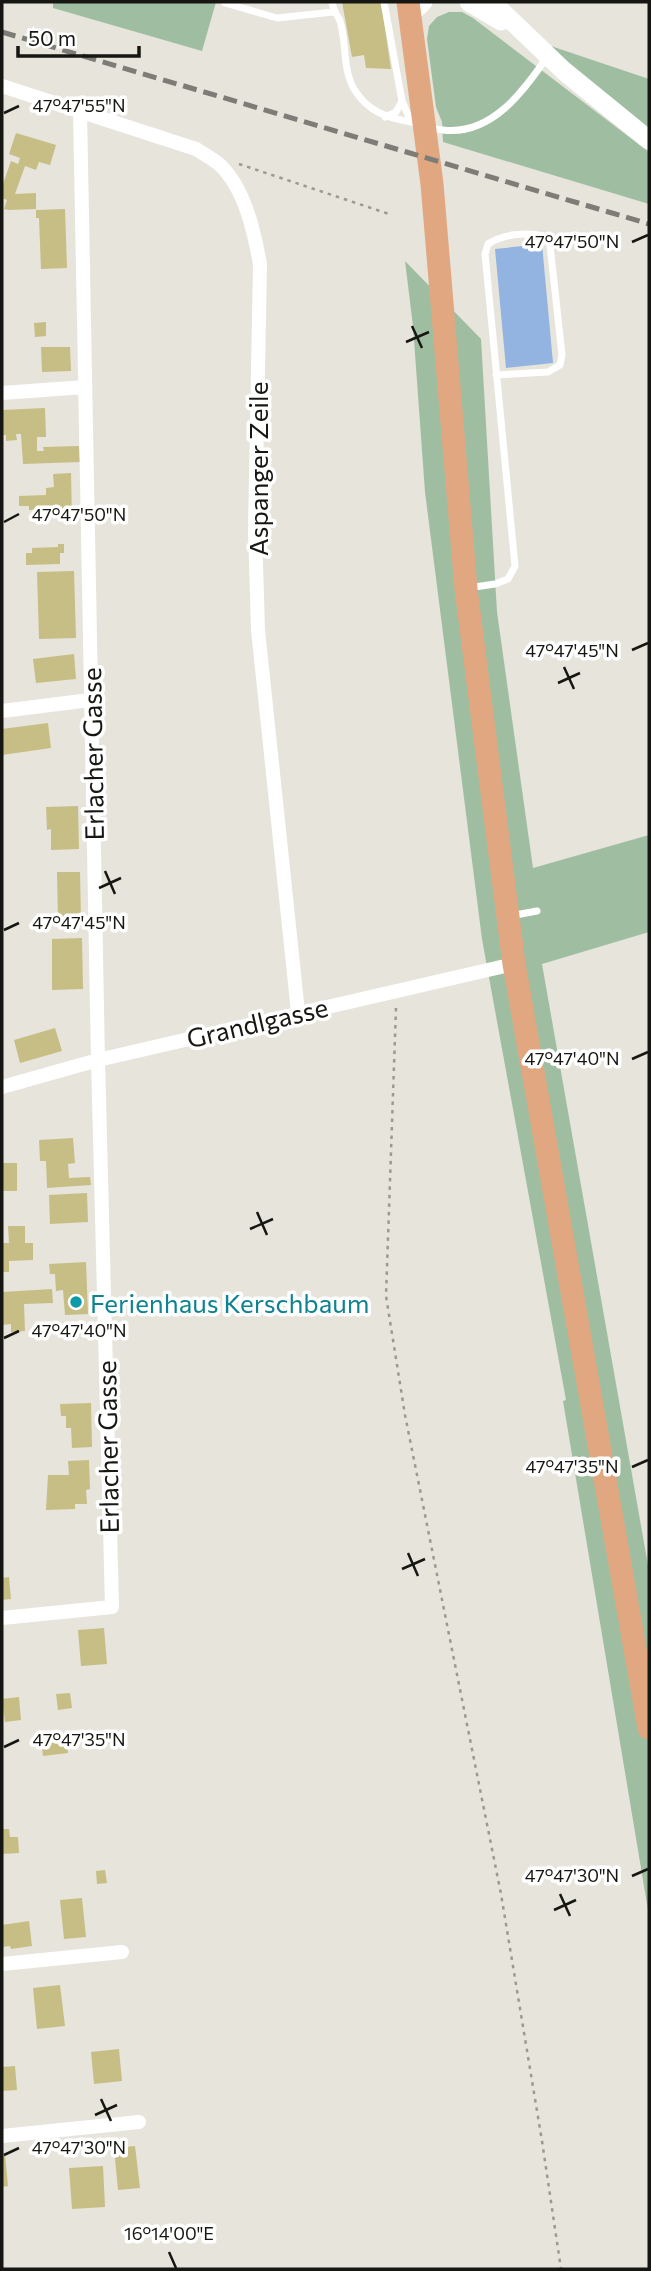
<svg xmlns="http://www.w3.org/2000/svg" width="651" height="2271" font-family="Commissioner,sans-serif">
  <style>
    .green { fill: #9fbea1 }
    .water { fill: #93b3e1 }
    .building { fill: #c7be85 }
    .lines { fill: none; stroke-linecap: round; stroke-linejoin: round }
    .path { stroke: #9a9992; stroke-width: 2.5; stroke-dasharray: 3.5 5; stroke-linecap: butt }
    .lane { stroke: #fff; stroke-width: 7 }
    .street { stroke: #fff; stroke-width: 14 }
    .secondary { stroke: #fff; stroke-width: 19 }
    .primary { stroke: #e0a780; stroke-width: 23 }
    .rail { stroke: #7d7c76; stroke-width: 5; stroke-dasharray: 14 7; stroke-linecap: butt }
    .ticks { fill: none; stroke: #161612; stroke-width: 2.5 }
    .culture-dot { fill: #0f9aa8; stroke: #fff; stroke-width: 2.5 }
    .labels { text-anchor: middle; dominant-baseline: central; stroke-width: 7; stroke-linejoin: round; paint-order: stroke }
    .street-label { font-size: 26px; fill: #161612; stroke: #fff }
    .culture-label { font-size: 26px; fill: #0d838f; stroke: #fff; text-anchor: start }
    .ticks-label { font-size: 18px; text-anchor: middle; fill: #161612; stroke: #fff; stroke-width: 7; stroke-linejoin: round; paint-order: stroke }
  </style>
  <rect width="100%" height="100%" fill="#e6e4db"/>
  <path class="green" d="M53 2H216L202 51 53 8Z
    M449 12H462L473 18 649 152V204L443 142 442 122 436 107 427 39 429 26 437 17Z
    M527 38 649 79V140Z
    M405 261 481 339 497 612 533 868 649 835V932L542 964 649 1571V1916L563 1401 566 1400 482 939 425 492 413 326Z"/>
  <path class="water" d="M542 244 553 363 506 368 495 249Z"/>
  <path class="building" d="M342 2H381L391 69 366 68 364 55 352 57Z
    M16 133 56 145 50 165 39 162 36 170 25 166 15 194 36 193V209L9 210 4 209 7 200 2 198V187L11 161 18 164 20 158 9 154Z
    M65 209 67 268 41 269 39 218H36V210Z
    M46 322V336L35 337 34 323Z
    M41 347H70L71 371 42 372Z
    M45 408 46 437H37V451H44L43 447 79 446 80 462 23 464 21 434H16L17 440 6 441V435H2V410Z
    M71 473 72 518 55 519V512H47V509L29 510V506H19V496L46 495V488L54 487 53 474Z
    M58 544H64V553H60V564L26 565V553H32V548L58 547Z
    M74 571 76 638 39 639 37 572Z
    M74 654 76 679 36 683 33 659Z
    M48 723 51 748 2 755V729Z
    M78 806 79 849 51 850V829L47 830 46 807Z
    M57 872H80L81 921 58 922Z
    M82 938 83 989 52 990V939Z
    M55 1028 62 1051 20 1063 14 1040Z
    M73 1138 75 1163 68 1164 69 1178 90 1177 91 1185 47 1188 46 1161H40L39 1140Z
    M2 1163H17V1191H2Z
    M87 1193 88 1222 50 1224 49 1195Z
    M8 1226H25V1243H33V1260L9 1261V1272H2V1243H9Z
    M86 1262 88 1314 65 1315 63 1290 56 1291 55 1274H50L49 1264Z
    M52 1289 53 1303 24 1304 25 1331 11 1332V1324L2 1325V1292Z
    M91 1403 92 1447 72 1448 71 1428H66V1416H61L60 1404Z
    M89 1460 90 1489 86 1490 87 1504H75V1509L46 1510 48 1475H69L68 1461Z
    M9 1577 11 1599 2 1600V1578Z
    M104 1628 107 1664 81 1666 78 1630Z
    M70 1693 72 1708 58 1710 56 1694Z
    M19 1697 21 1720 5 1722 2 1699Z
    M66 1734 68 1753 43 1756 41 1737Z
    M2 1829H9L10 1837H18L19 1853 2 1854Z
    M105 1870 107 1883 97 1884 96 1871Z
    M82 1898 86 1937 64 1939 60 1900Z
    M29 1921 32 1946 11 1949 10 1946 2 1947V1925Z
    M60 1985 65 2026 37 2029 33 1988Z
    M119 2049 122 2081 94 2084 91 2052Z
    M15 2066 17 2090 2 2091V2067Z
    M135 2146 140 2188 118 2190 114 2148Z
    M2 2154H5L8 2186 2 2187Z
    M103 2166 105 2207 72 2209 69 2168Z"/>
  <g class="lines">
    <path class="path" d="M239 164 392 215
      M396 1008 386 1296 405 1415 501 1894 542 2141 561 2269"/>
    <path class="lane" d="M332 2C333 10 337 14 340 21 347 43 342 68 354 89 368 112 387 118 412 122 422 124 432 129 443 130 491 136 524 91 547 57
      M384 2 402 101 411 122
      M225 3 277 18 333 12
      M385 117 396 112 402 101
      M468 588 495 584 508 579 515 566 485 254 488 244C503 234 529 231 546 237L550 245 562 355 560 365 548 372 496 375
      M510 916 537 911"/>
    <path class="street" d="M2 86 196 149C204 154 213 159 220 165 245 189 254 231 260 264L255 530 258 630 298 1012
      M2 393 85 387
      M2 711 90 700
      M2 1087 98 1060 514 964
      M2 1618 112 1607 98 1060 80 111
      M2 1964 122 1952
      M2 2136 139 2122"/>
    <path class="secondary" d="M469 2 501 21
      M492 2 564 71 649 140
      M410 14 423 2"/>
    <path class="primary" d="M408 2 432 184 466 589 514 964 649 1728"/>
    <path class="rail" d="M2 32 649 224"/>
  </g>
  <path class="ticks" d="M4 113 19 106M632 242 648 235M412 326 422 348M406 342 429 332M4 522 19 514M632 650 648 643M564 667 574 689M558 683 580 673M105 871 115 894M99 888 121 878M4 930 19 923M632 1059 648 1052M257 1212 267 1235M250 1229 273 1219M4 1338 19 1331M632 1467 648 1460M408 1553 418 1576M402 1569 425 1559M4 1747 19 1740M632 1876 648 1869M560 1894 570 1916M554 1910 576 1900M101 2099 111 2121M95 2115 117 2105M4 2155 19 2148M169 2252 176 2268"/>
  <circle class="culture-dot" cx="76" cy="1302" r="7"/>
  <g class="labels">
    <g class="street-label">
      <text transform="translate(257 469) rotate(-90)">Aspanger Zeile</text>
      <text transform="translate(92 754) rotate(-91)">Erlacher Gasse</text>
      <text transform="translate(257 1022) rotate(-13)">Grandlgasse</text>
      <text transform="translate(107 1447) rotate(-91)">Erlacher Gasse</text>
    </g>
    <g class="culture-label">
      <text x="90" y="1302">Ferienhaus Kerschbaum</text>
    </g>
  </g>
  <g class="ticks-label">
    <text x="79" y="112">47°47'55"N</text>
    <text x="572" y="248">47°47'50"N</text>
    <text x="79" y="521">47°47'50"N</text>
    <text x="572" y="657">47°47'45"N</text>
    <text x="79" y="929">47°47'45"N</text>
    <text x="572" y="1065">47°47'40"N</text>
    <text x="79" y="1337">47°47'40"N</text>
    <text x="572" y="1473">47°47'35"N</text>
    <text x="79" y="1746">47°47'35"N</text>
    <text x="572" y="1882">47°47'30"N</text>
    <text x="79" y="2154">47°47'30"N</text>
    <text x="169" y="2240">16°14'00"E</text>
  </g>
  <rect width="651" height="2271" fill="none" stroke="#161612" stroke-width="7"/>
  <path d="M18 46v10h121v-10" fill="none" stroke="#161612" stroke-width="3.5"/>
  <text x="28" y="46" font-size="21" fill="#161612" stroke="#ffffff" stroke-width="5" paint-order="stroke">50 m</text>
</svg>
